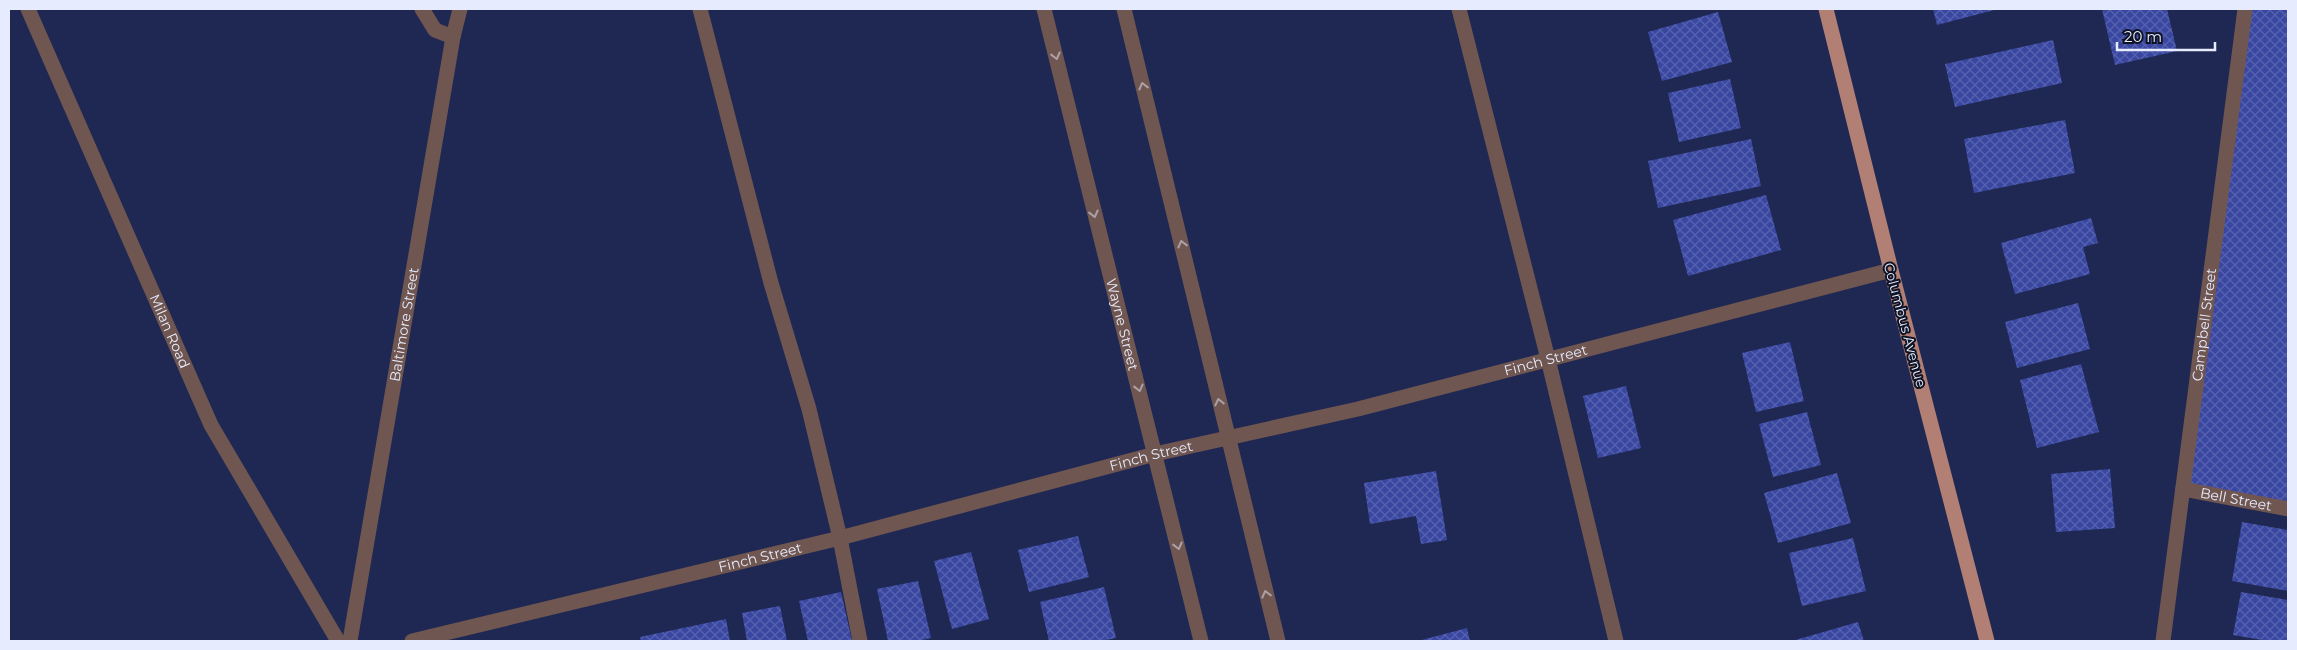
<svg xmlns="http://www.w3.org/2000/svg" width="2297" height="650" font-family="Montserrat,sans-serif">
  <style>
    .building { fill: url(#building-cross-hatch) }
    .lines { fill: none; stroke-linecap: round; stroke-linejoin: round }
    .minor { stroke: #705651; stroke-width: 15 }
    .major { stroke: #b27f74; stroke-width: 15 }
    .oneway { stroke: #aba1a7 }
    .labels { text-anchor: middle; dominant-baseline: central; stroke-width: 4; stroke-linejoin: round; paint-order: stroke }
    .street-label { font-size: 14px; fill: #e6ecfd; stroke: #0f1326 }
  </style>
  <defs>
    <pattern id="building-cross-hatch" width="8" height="8" patternUnits="userSpaceOnUse" patternTransform="scale(1.25)"><rect width="8" height="8" fill="#3947a1"/><path d="M0 0l8 8M0 8l8-8" fill="none" stroke="#5662af"/></pattern>
  </defs>
  <rect width="100%" height="100%" fill="#1f2853"/>
  <path class="building" d="M1933 9H1998L1937 25Z
    M2102 9H2167L2177 51 2115 65Z
    M2245 9H2288V509L2183 489Z
    M1718 12 1732 62 1662 81 1648 32Z
    M2053 40 2062 83 1955 107 1945 64Z
    M1730 79 1741 128 1679 142 1668 93Z
    M2065 120 2075 173 1974 193 1964 139Z
    M1751 139 1761 186 1658 208 1648 161Z
    M1766 195 1781 250 1688 276 1673 220Z
    M2091 218 2098 243 2083 247 2090 274 2015 294 2001 243Z
    M2078 303 2090 349 2017 368 2005 322Z
    M1790 342 1804 401 1756 412 1742 353Z
    M2081 364 2099 432 2037 448 2020 380Z
    M1626 386 1641 448 1598 458 1583 396Z
    M1807 412 1821 465 1773 477 1759 424Z
    M2110 469 2115 528 2056 532 2051 474Z
    M1436 471 1447 540 1421 544 1416 516 1370 524 1364 483Z
    M1837 473 1851 523 1778 543 1764 493Z
    M2242 522 2288 530V591L2232 581Z
    M1078 536 1089 577 1029 592 1018 550Z
    M1853 538 1866 591 1802 606 1789 553Z
    M971 552 989 619 952 629 934 561Z
    M918 581 931 638 918 641H888L877 589Z
    M1104 587 1116 638 1101 641H1049L1040 602Z
    M841 592 852 641H808L799 601Z
    M2241 592 2288 600V641H2268L2233 635Z
    M780 606 787 641H747L742 613Z
    M726 619 730 641H641L640 637Z
    M1858 622 1864 641H1792Z
    M1467 628 1470 641H1418Z"/>
  <g class="lines">
    <g class="minor">
      <path id="s1" d="M28 9 211 425 338 641"/>
      <path d="M422 9 435 30 453 37"/>
      <path d="M700 9 771 283 809 409 840 538 860 641"/>
      <path id="s2" d="M1044 9 1201 641"/>
      <path d="M1124 9 1278 641"/>
      <path d="M1459 9 1548 359 1616 641"/>
      <path id="s3" d="M2183 489 2288 509"/>
      <path id="s4" d="M350 641 453 37 460 9"/>
      <path id="s5" d="M412 641 840 538 1155 454 1358 409 1891 270"/>
      <path id="s6" d="M2163 641 2245 9"/>
    </g>
    <path class="major" d="M1826 9 1891 270 1987 641"/>
  </g>
  <defs><path id="oneway-chevron" d="M-2-3.5L2.5 0L-2 3.5" fill="none" stroke-width="1.6" stroke-linecap="round" stroke-linejoin="round" transform="scale(1.25)"/></defs>
  <g class="oneway">
    <use href="#oneway-chevron" transform="translate(1056 56) rotate(76)"/>
    <use href="#oneway-chevron" transform="translate(1143 86) rotate(-104)"/>
    <use href="#oneway-chevron" transform="translate(1094 214) rotate(76)"/>
    <use href="#oneway-chevron" transform="translate(1182 244) rotate(-104)"/>
    <use href="#oneway-chevron" transform="translate(1139 388) rotate(76)"/>
    <use href="#oneway-chevron" transform="translate(1219 402) rotate(-103)"/>
    <use href="#oneway-chevron" transform="translate(1178 546) rotate(76)"/>
    <use href="#oneway-chevron" transform="translate(1266 594) rotate(-104)"/>
  </g>
  <g class="labels">
    <g class="street-label">
      <text stroke="none"><textPath href="#s4" startOffset="321">Baltimore Street</textPath></text>
      <text stroke="none"><textPath href="#s2" startOffset="325">Wayne Street</textPath></text>
      <text transform="translate(1905 325) rotate(75)">Columbus Avenue</text>
      <text stroke="none"><textPath href="#s6" startOffset="319">Campbell Street</textPath></text>
      <text stroke="none"><textPath href="#s1" startOffset="352">Milan Road</textPath></text>
      <text stroke="none"><textPath href="#s5" startOffset="1168">Finch Street</textPath></text>
      <text stroke="none"><textPath href="#s5" startOffset="762">Finch Street</textPath></text>
      <text stroke="none"><textPath href="#s3" startOffset="54">Bell Street</textPath></text>
      <text stroke="none"><textPath href="#s5" startOffset="358">Finch Street</textPath></text>
    </g>
  </g>
  <rect width="2297" height="650" fill="none" stroke="#e6ecfd" stroke-width="20"/>
  <path d="M2117 42v8h98v-8" fill="none" stroke="#e6ecfd" stroke-width="2.5"/>
  <text x="2124" y="42" font-size="15" fill="#e6ecfd" stroke="#0f1326" stroke-width="4" paint-order="stroke">20 m</text>
</svg>
